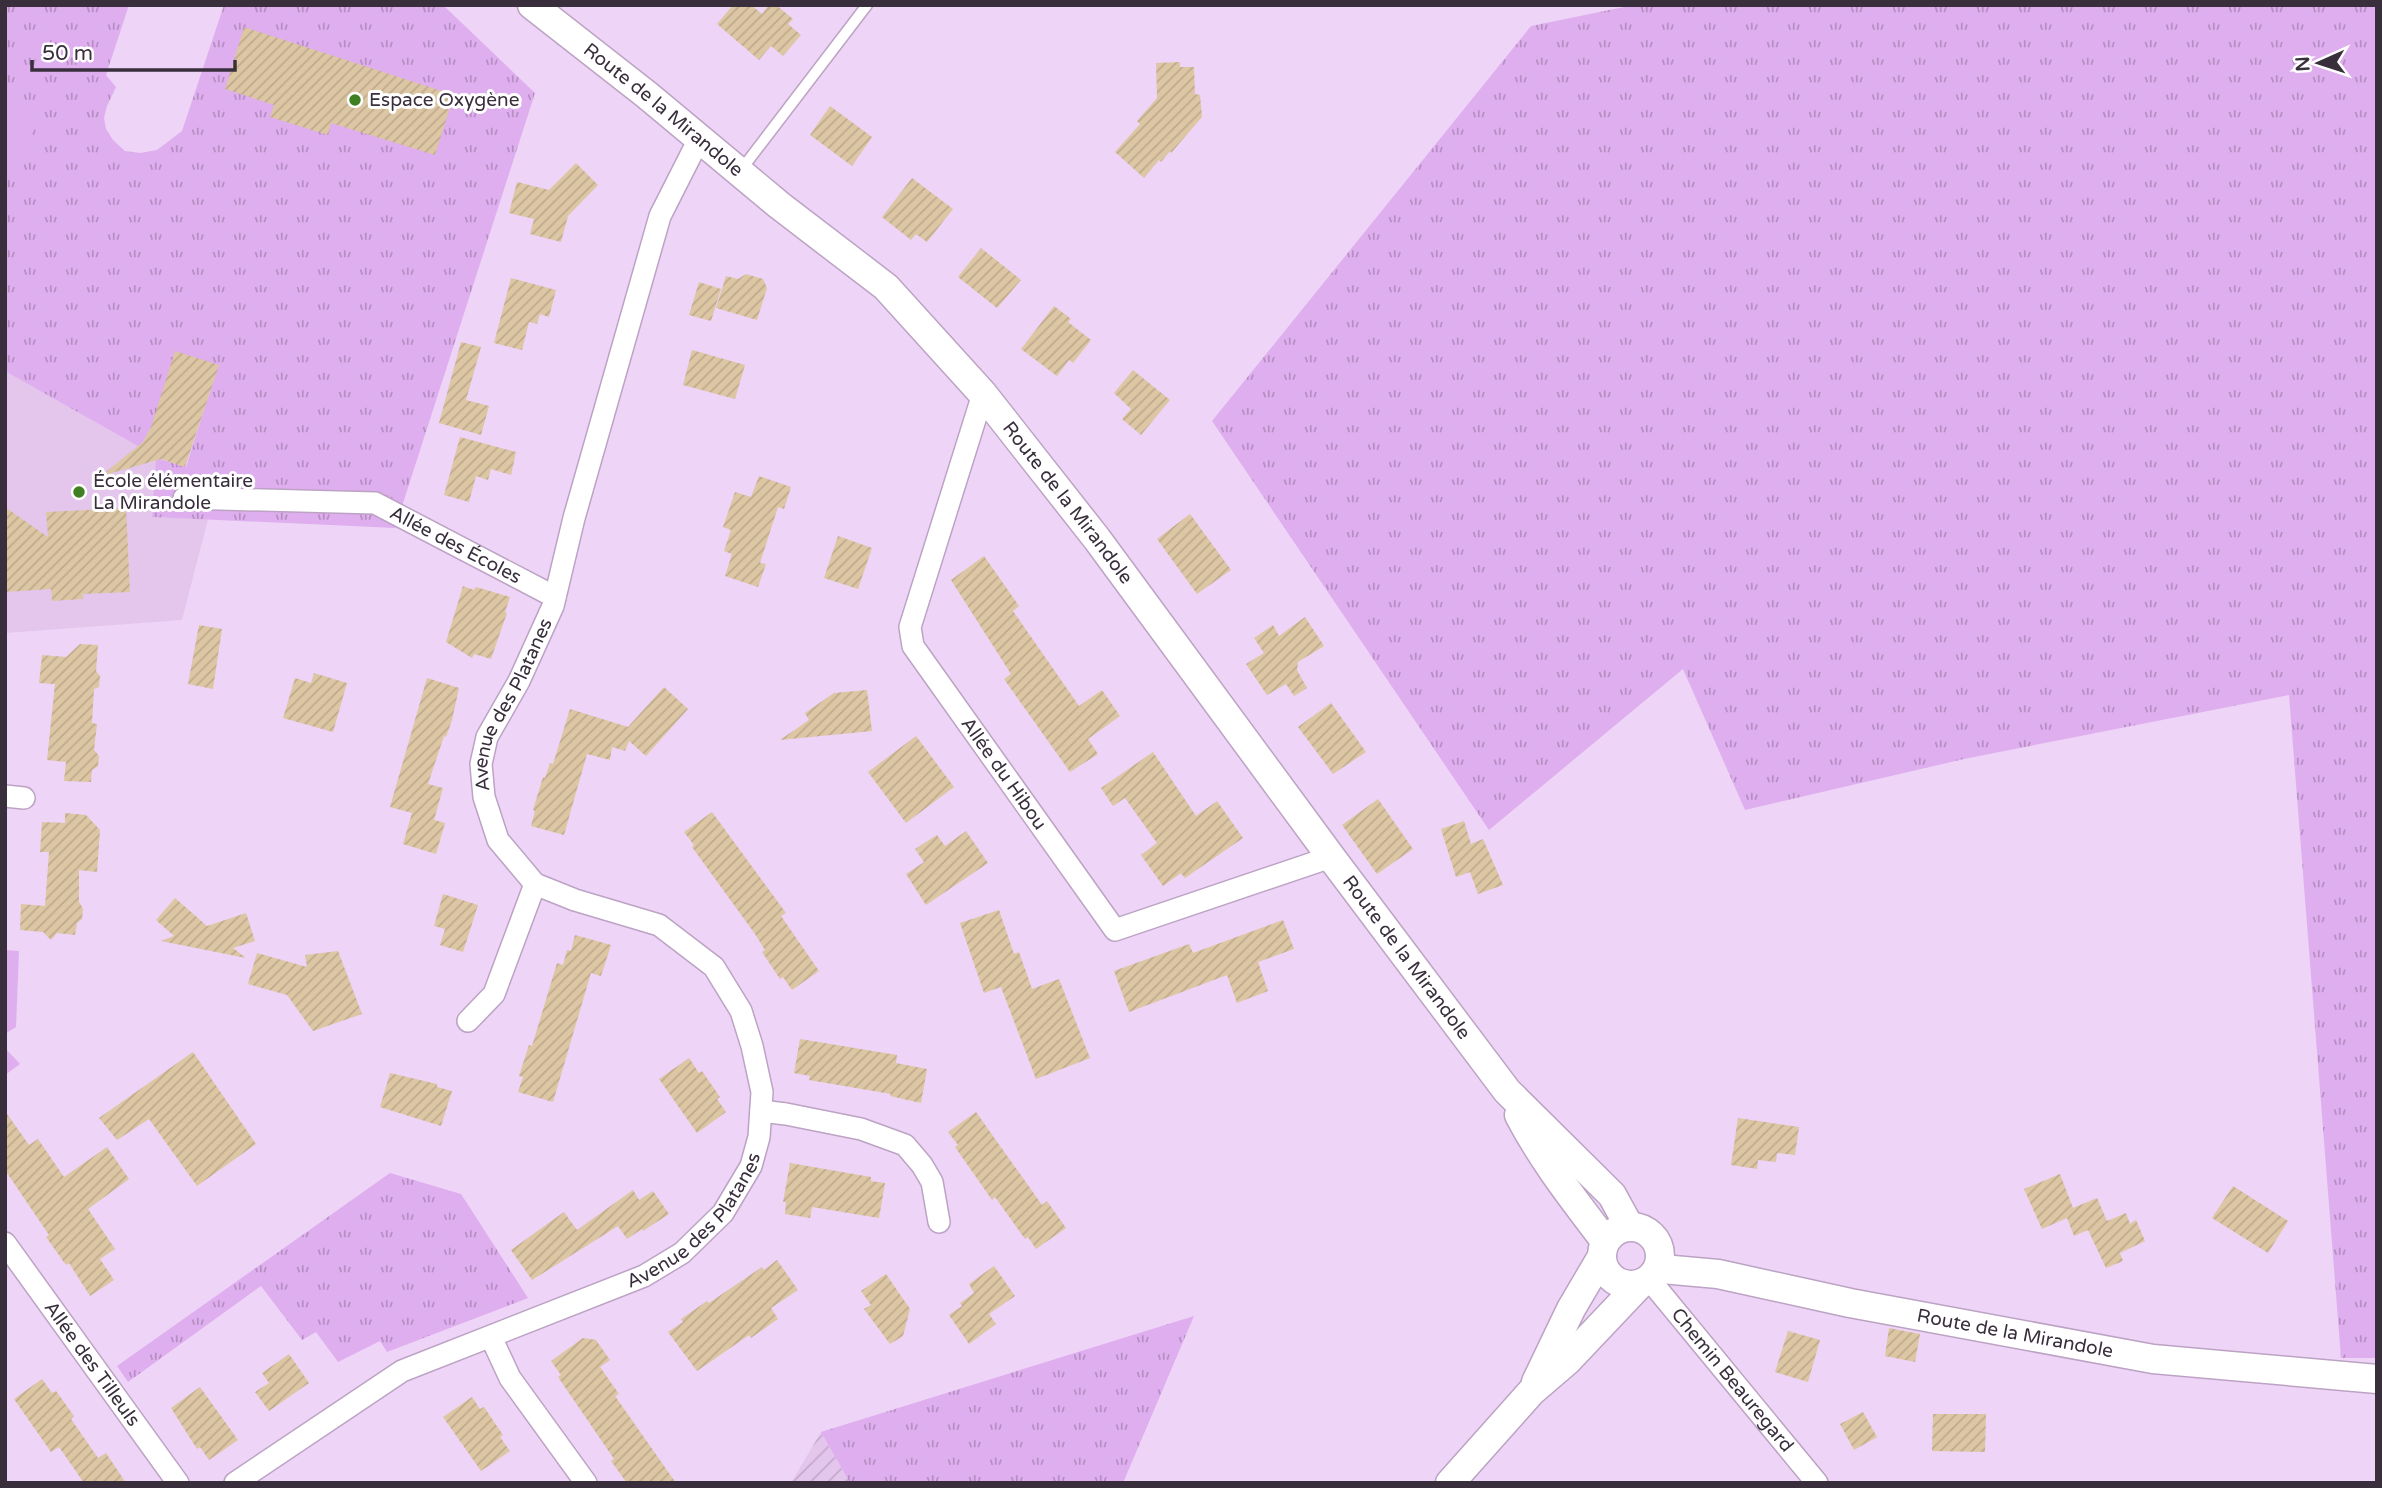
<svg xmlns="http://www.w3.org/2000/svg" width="2382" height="1488" font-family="'Varela Round',sans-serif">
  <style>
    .built { fill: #e4c6ed }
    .industrial { fill: url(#industrial-furrows) }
    .grass { fill: url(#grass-tufts) }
    .park { fill: #dfaeef }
    .building { fill: url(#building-hatch) }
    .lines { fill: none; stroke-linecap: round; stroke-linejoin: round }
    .service-casing { stroke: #bca3c4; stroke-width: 13 }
    .minor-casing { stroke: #bca3c4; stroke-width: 24 }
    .tertiary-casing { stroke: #bca3c4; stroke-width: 31 }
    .service { stroke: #fff; stroke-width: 10 }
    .minor { stroke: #fff; stroke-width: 21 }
    .tertiary { stroke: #fff; stroke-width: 28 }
    .poi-dot { fill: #3f8122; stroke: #fff; stroke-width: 2.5 }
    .labels { text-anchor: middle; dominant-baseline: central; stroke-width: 6; stroke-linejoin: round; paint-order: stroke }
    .poi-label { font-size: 19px; fill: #392f3c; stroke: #fff; text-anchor: start }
    .street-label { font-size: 19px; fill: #392f3c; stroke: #fff }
  </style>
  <defs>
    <pattern id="industrial-furrows" width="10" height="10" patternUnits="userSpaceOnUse" patternTransform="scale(1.75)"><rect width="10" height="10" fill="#e4c6ed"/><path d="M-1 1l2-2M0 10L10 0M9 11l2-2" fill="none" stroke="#c4aacc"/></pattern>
    <pattern id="grass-tufts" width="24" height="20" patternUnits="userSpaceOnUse" patternTransform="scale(1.75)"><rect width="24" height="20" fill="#dfaeef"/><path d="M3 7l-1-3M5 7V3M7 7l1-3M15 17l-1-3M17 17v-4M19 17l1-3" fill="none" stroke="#b68ec3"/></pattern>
    <pattern id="building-hatch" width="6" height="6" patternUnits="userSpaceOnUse" patternTransform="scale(1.75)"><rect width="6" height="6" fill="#ddc6a3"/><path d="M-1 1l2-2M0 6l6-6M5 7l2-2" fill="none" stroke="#beaa8d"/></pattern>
  </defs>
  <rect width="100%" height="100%" fill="#eed4f6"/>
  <path class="built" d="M219 365 185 467 157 458 152 517 208 519 182 620 5 633V369Z"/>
  <path class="industrial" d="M821 1432 850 1483H791Z"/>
  <path class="grass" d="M5 5H129L106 75 116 87 107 106 104 118 106 129 113 140 125 151 140 153 157 150 182 131 224 5H443L535 93 395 528 152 517 156 458 186 467 218 366 151 427 142 444 138 446 5 371Z
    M1634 5H2377V1358H2341L2289 695 1964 759 1745 810 1683 669 1489 830 1212 421 1531 26Z
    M390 1173 461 1194 528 1298 387 1352 380 1341 338 1362 316 1332 302 1340 261 1286 128 1382 117 1366Z
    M1194 1316 1123 1483H850L821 1432Z"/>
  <path class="park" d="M5 88 44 117 5 169Z
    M5 950 19 951 16 1027 5 1034Z
    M5 1048 20 1064 5 1075Z"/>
  <path class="building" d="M733 5H751L762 14 769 5H776L793 19 788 24 801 35 783 56 771 46 759 60 717 24Z
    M244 27 454 95 435 155 331 123 328 135 270 117 274 105 225 89Z
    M1180 62V67H1194L1195 94 1200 95 1202 117 1171 153 1170 151 1161 162 1159 160 1144 178 1115 152 1140 124 1137 121 1157 98 1156 63Z
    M830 106 872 137 852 166 810 135Z
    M576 163 598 185 568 216 561 242 530 234 534 219 509 213 517 182 549 190Z
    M912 178 953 209 927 242 916 234 911 240 882 217Z
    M981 248 1021 280 997 308 958 277Z
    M746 274 763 279 767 288 757 320 716 308 726 276 738 279Z
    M511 278 556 290 549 317 540 314 537 324 529 322 522 350 494 343Z
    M699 282 721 289 711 321 689 315Z
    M1054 306 1071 319 1068 322 1091 340 1073 363 1069 360 1057 376 1021 349Z
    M461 342 481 347 466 400 489 406 481 435 439 423Z
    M692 350 745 365 735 399 683 385Z
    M175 351 219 365 185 467 161 459 101 476 143 442 151 427Z
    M1133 370 1170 400 1141 435 1122 419 1131 409 1114 393Z
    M460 437 516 452 511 475 491 469 488 480 476 476 469 502 444 495Z
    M759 476 791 487 784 509 778 507 760 563 766 564 758 587 725 576 732 554 724 551 731 530 723 527 735 492 751 497Z
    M5 507 48 537 46 512 126 508 130 592 83 594V599L52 601 51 589 5 592Z
    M1190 514 1231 570 1197 594 1157 539Z
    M838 536 872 548 858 589 824 578Z
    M984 556 1019 606 1013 611 1079 706 1102 690 1120 716 1088 739 1098 754 1070 772 1004 679 1011 674 951 580Z
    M463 586 474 590 476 587 510 597 505 612 507 613 491 659 474 654 472 658 446 642Z
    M1305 617 1324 646 1298 662 1297 670 1307 688 1294 696 1286 684 1267 695 1246 664 1264 653 1254 638 1273 625 1279 636Z
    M199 625 222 629 213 689 188 684Z
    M80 644 98 645 96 671 100 676 99 687 94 689 92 723 97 724 94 750 99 756 98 766 92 770 91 782 64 781 66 762 47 760 55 684 39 683 42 655 66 657Z
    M314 673 347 683 333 732 283 718 295 678 311 683Z
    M427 678 459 688 452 720 446 737 444 736 428 784 443 788 434 820 445 823 436 854 403 844 412 813 390 807Z
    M664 687 688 709 646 756 629 741 625 751 612 747 610 760 587 754 564 835 531 826 535 811 533 810 543 777 545 778 550 763 553 764 570 709 628 727Z
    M867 690 872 731 780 740 809 720 805 713 834 693Z
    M1331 703 1366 752 1333 774 1298 727Z
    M916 736 954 787 906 823 868 772Z
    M1153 752 1196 816 1217 801 1243 838 1185 878 1181 873 1163 886 1141 855 1157 843 1125 798 1113 806 1101 788Z
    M1378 799 1413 849 1377 874 1342 825Z
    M712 812 786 913 781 916 819 971 792 990 783 977 780 979 762 952 765 950 755 934 692 847 694 845 684 832Z
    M65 813 86 815 100 830 97 872 79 870V902L83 909 82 919 77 923 75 935 57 933 51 940 43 932 20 930 21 904 45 906 49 852H40L42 822 65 823Z
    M1464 821 1471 844 1483 839 1503 885 1478 894 1470 872 1456 877 1441 829Z
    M966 831 988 863 926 905 906 874 924 862 915 849 937 835 945 846Z
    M443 894 478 905 463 952 440 945 445 929 434 926Z
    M175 898 207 926 246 913 255 941 233 948 246 958 161 941 174 936 156 920Z
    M999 910 1014 954 1019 952 1032 989 1059 979 1090 1058 1036 1079 1001 987 984 993 960 923Z
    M1283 920 1294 949 1258 962 1268 991 1237 1003 1227 975 1129 1012 1114 971 1189 944 1193 953Z
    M575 935 611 945 601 976 591 973 553 1102 518 1092 523 1077 519 1076 529 1045 532 1046 557 963 563 965 567 950 571 951Z
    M338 951 362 1014 313 1031 287 995 248 984 257 953 307 967 305 955Z
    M800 1039 897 1055 896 1063 927 1069 921 1103 890 1096 891 1094 809 1080 810 1076 794 1073Z
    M193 1052 256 1144 197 1186 149 1119 117 1140 99 1118Z
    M689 1058 699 1073 702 1071 720 1097 717 1099 726 1112 697 1133 659 1079Z
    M390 1073 437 1084V1087L452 1091 441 1126 380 1107Z
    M5 1111 29 1145 38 1139 64 1177 107 1147 129 1179 88 1209 115 1249 100 1259 114 1280 90 1296 69 1263 66 1265 46 1237 49 1235 5 1170Z
    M976 1112 1042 1205 1047 1201 1066 1228 1036 1249 1028 1237 1025 1239 995 1197 992 1200 955 1147 958 1145 948 1132Z
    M1738 1118 1799 1127 1795 1155 1777 1153 1776 1162 1758 1160 1757 1169 1731 1165Z
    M790 1163 871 1177V1181L885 1183 879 1218 812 1207 810 1218 785 1214 786 1202H783Z
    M2060 1174 2073 1208 2097 1198 2107 1221 2126 1213 2130 1224 2136 1220 2145 1241 2120 1253 2123 1261 2106 1268 2088 1230 2074 1236 2067 1218 2042 1229 2024 1189Z
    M2233 1186 2288 1221 2268 1253 2212 1218Z
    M633 1190 639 1200 653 1191 669 1214 643 1231 642 1229 627 1239 618 1226 532 1280 511 1250 564 1212 577 1230Z
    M777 1260 798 1290 771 1308 778 1319 751 1338 749 1335 697 1371 668 1332 683 1322 681 1319 707 1301 709 1303 762 1267 764 1270Z
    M994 1266 1015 1296 989 1314 996 1324 969 1344 949 1315 962 1306 960 1303 974 1293 969 1284Z
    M886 1274 910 1309 903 1336 890 1344 864 1309 871 1305 861 1291Z
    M1889 1328 1920 1334 1915 1362 1885 1356Z
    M1788 1331 1820 1340 1808 1382 1775 1372Z
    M583 1338 596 1340 610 1360 600 1367 619 1394 615 1396 676 1483H627L611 1461 614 1459 558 1377 561 1375 551 1361Z
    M289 1354 309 1383 269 1411 255 1392 269 1383 262 1373Z
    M42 1379 52 1393 56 1391 74 1416 71 1419 98 1458 106 1453 126 1483H84L59 1447 51 1452 14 1399Z
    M200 1387 238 1440 209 1460 200 1447 197 1449 171 1408Z
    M472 1397 480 1409 484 1407 503 1435 500 1437 510 1451 481 1471 443 1417Z
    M1863 1412 1877 1437 1854 1450 1840 1424Z
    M1933 1414H1986L1985 1452 1932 1451Z"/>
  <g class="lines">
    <defs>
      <path id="service" d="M741 170 867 5"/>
      <g id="minor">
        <path id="s1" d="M983 394 910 627 913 646 1115 930 1331 857"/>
        <path id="s2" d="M184 498 375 503 555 597"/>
        <path d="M5 796 24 798"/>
        <path d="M468 1021 494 994 535 884"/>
        <path d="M761 1111 786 1114 861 1129 905 1145 922 1165 932 1182 939 1222"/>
        <path id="s3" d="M5 1243 178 1483"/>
        <path id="s4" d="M1649 1279 1817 1483"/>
        <path d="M491 1337 510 1378 586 1483"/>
        <path id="s5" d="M235 1483 402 1371 644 1276 682 1253 723 1213 751 1166 759 1137 762 1092 752 1046 741 1011 714 967 659 925 575 900 535 884 498 840 484 797 481 764 487 737 519 681 553 606 574 518 660 216 699 139"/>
      </g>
      <g id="tertiary">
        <path id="s6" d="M532 5 647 95 779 205 886 287 983 394 1097 539 1331 857 1507 1091 1612 1195 1629 1226"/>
        <path d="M1519 1115C1543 1161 1574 1200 1605 1241"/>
        <circle cx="1631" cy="1256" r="29"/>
        <path id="s7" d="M1656 1272 1662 1269 1718 1274 1850 1303 2153 1359 2377 1379"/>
        <path d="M1536 1382 1571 1309 1601 1258"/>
        <path d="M1450 1483 1532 1391 1567 1361 1640 1284"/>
      </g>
    </defs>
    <use href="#service" class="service-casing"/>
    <use href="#minor" class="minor-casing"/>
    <use href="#tertiary" class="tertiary-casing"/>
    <use href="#service" class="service"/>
    <use href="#minor" class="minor"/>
    <use href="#tertiary" class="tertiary"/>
  </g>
  <g class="poi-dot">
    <circle cx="355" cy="100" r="7"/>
    <circle cx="79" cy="492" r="7"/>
  </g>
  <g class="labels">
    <g class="poi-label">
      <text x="369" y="100">Espace Oxygène</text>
      <text x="93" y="481">École élémentaire<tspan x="93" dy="22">La Mirandole</tspan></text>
    </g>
    <g class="street-label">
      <text stroke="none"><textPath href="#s6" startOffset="168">Route de la Mirandole</textPath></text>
      <text stroke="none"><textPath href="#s6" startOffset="735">Route de la Mirandole</textPath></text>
      <text stroke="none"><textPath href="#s2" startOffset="282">Allée des Écoles</textPath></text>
      <text stroke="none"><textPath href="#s5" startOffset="1230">Avenue des Platanes</textPath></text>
      <text stroke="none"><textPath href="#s1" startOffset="420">Allée du Hibou</textPath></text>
      <text stroke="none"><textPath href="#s6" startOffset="1302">Route de la Mirandole</textPath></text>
      <text stroke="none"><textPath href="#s5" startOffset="537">Avenue des Platanes</textPath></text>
      <text stroke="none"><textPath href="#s7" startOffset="366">Route de la Mirandole</textPath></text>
      <text stroke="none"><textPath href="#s3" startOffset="149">Allée des Tilleuls</textPath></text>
      <text stroke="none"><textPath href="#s4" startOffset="131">Chemin Beauregard</textPath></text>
    </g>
  </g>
  <rect width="2382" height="1488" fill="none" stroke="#392f3c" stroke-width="14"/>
  <g transform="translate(2319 63) rotate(267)" stroke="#ffffff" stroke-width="5" paint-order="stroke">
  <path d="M0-5L12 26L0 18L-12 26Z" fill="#392f3c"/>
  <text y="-10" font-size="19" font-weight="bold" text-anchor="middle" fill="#392f3c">N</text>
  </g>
  <path d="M32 60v10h203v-10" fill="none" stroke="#392f3c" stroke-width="3.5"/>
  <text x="42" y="60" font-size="21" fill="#392f3c" stroke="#ffffff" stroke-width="5" paint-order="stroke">50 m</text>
</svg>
